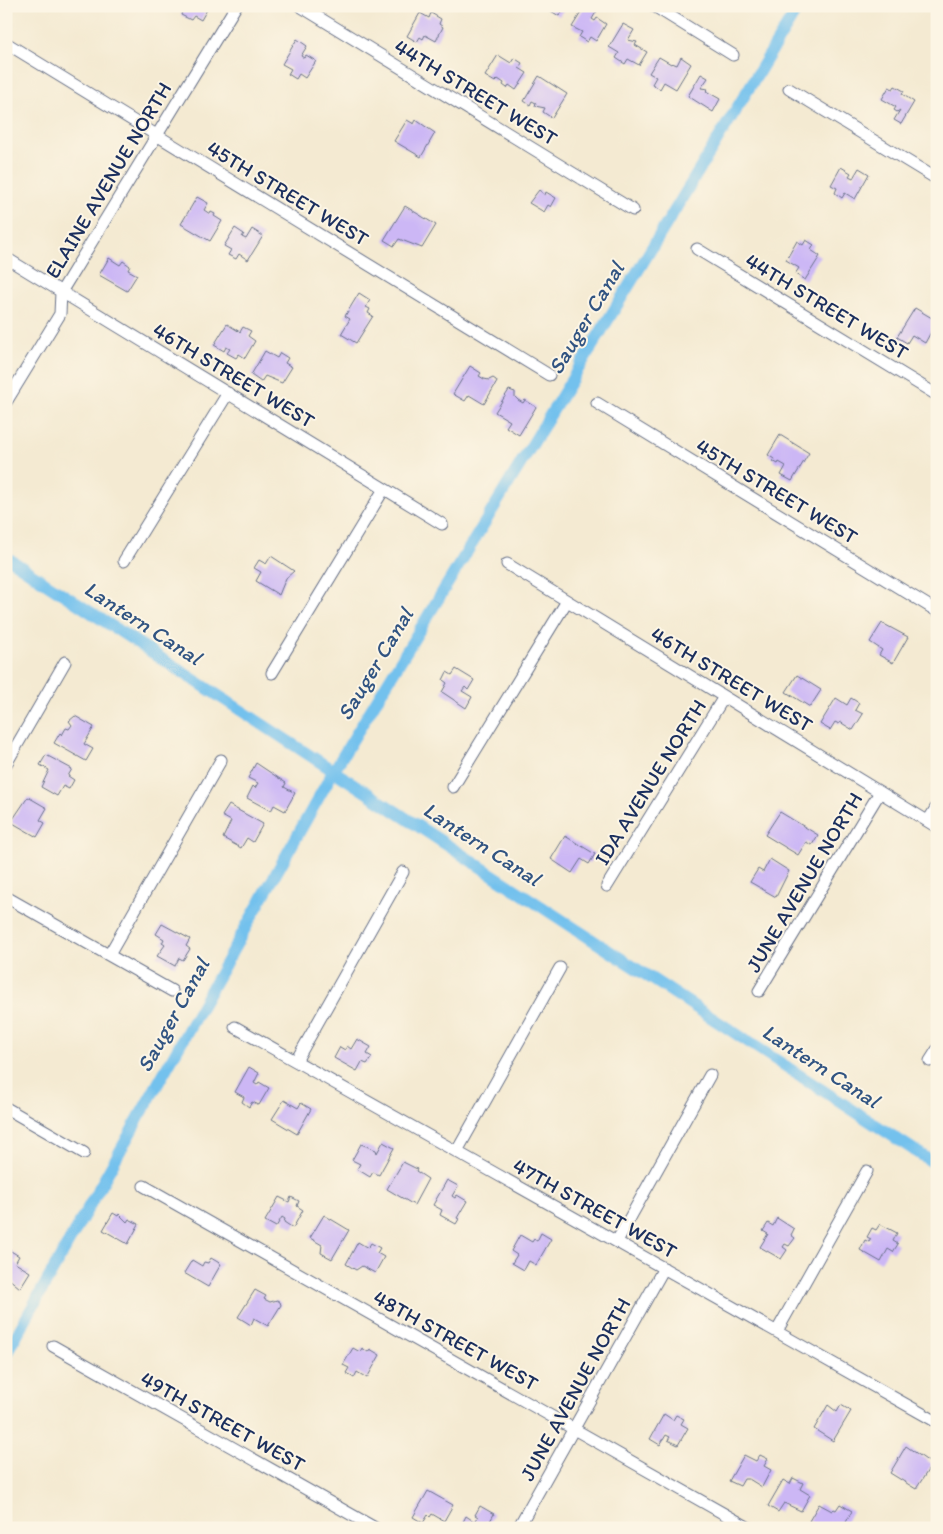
<svg xmlns="http://www.w3.org/2000/svg" width="943" height="1534" font-family="Itim,sans-serif">
  <style>
    .lines { fill: none; stroke-linecap: round; stroke-linejoin: round }
    .canal { stroke: #73c1ed; stroke-width: 12 }
    .building { fill: #ccb7f5 }
    .minor-casing { stroke: #677087; stroke-width: 13 }
    .minor { stroke: #fff; stroke-width: 11 }
    .labels { text-anchor: middle; dominant-baseline: central; stroke-width: 4; stroke-linejoin: round; paint-order: stroke }
    .street-label { font-size: 21px; fill: #1b2f5e; stroke: #fcf5e5 }
    .water-label { font-size: 22px; font-style: italic; fill: #315482; stroke: #fcf5e5 }
  </style>
  <rect width="100%" height="100%" fill="#fcf5e5"/>
  <filter id="ink" filterUnits="userSpaceOnUse"><feTurbulence type="fractalNoise" baseFrequency=".02" numOctaves="2"/><feDisplacementMap in="SourceGraphic" scale="10" xChannelSelector="R" yChannelSelector="G"/><feConvolveMatrix kernelMatrix="1 2 1 2 8 2 1 2 1" color-interpolation-filters="sRGB"/></filter>
  <filter id="wash" filterUnits="userSpaceOnUse"><feTurbulence type="fractalNoise" baseFrequency=".0096" numOctaves="4" result="noise"/><feDisplacementMap in="SourceGraphic" scale="20" xChannelSelector="R" yChannelSelector="G"/><feGaussianBlur stdDeviation="1.12" result="paint"/><feColorMatrix in="noise" values="0 0 0 0 0 0 0 0 0 0 0 0 0 0 0 0 0 1.4 0 .05"/><feComposite in="paint" operator="in"/></filter>
  <g filter="url(#wash)">
    <rect width="100%" height="100%" fill="#f4ead2"/>
    <g class="lines">
      <path class="canal" d="M6 557 937 1165
        M6 1354 333 772 799 6"/>
    </g>
    <g id="blocks">
      <path class="building" d="M177 6H209L201 20 194 16 191 20 181 15 182 12 176 8Z
        M543 6H566L559 16Z
        M585 6 598 9 592 19 595 21 597 18 606 24 596 41 590 37 587 42 579 37 582 32 572 27Z
        M420 13 429 18 431 13 441 19 439 24 443 27 436 41 425 35 423 39 420 37 417 42 407 36Z
        M623 24 634 30 628 40 637 42 635 45 647 52 639 65 628 59 625 64 616 58 619 53 609 47Z
        M297 39 307 46 301 56 304 58 306 55 316 61 305 78 299 74 296 79 288 74 291 69 282 64Z
        M498 55 511 63 514 58 522 63 519 68 527 73 516 90 509 85 507 88 503 85 504 83 498 79 495 82 485 76Z
        M659 57 671 64 672 63 677 65 681 57 691 64 676 89 664 82 660 89 652 84 656 77 649 73Z
        M701 74 708 78 701 88 708 89 706 91 720 99 713 112 688 96Z
        M539 76 567 94 552 118 543 112 545 108 535 106 536 103 532 101 530 105 524 101Z
        M895 86 904 91 902 94 914 102 901 124 894 120 900 110 897 112 894 110 896 107 882 99 889 87 893 89Z
        M407 120 414 124 416 120 435 133 421 157 394 141Z
        M841 167 851 173 849 176 853 178 859 168 869 174 855 199 845 193 842 198 835 193 837 188 831 185Z
        M539 190 545 195 546 192 556 198 551 207 548 205 544 212 529 203Z
        M197 197 208 203 204 210 210 214 211 212 215 214 214 216 222 221 210 241 181 224Z
        M405 206 436 225 422 248 399 239 394 246 384 240Z
        M235 228 244 234 242 237 246 239 252 229 263 236 248 260 239 254 236 259 228 255 231 250 224 246Z
        M806 240 814 245 811 250 820 256 805 280 795 274 799 268 786 260 797 241 803 245Z
        M109 258 120 265 123 261 130 266 128 270 137 275 127 291 99 275Z
        M359 293 370 300 366 307 370 309 368 313 373 316 356 343 341 334 350 319 345 316Z
        M915 308 937 321 925 343 912 335 907 343 897 337Z
        M227 324 240 332 243 327 251 331 248 336 255 341 245 358 239 354 236 358 227 353 230 349 226 347 224 351 214 345Z
        M265 351 277 358 280 353 288 358 285 363 292 367 282 383 265 376 261 382 251 375Z
        M470 366 481 373 479 376 484 379 489 380 493 378 496 380 497 382 484 404 469 395 465 401 453 394Z
        M509 390 515 392V397L518 400 523 403 525 400 536 407 519 435 506 427 510 421 495 412Z
        M780 435 809 453 792 481 781 475 786 466 779 462 778 464 773 461 774 459 768 455Z
        M271 556 294 571 286 578 279 595 256 581 261 572 254 568 259 560 266 564Z
        M882 623 908 637 893 663 879 655 882 650 870 642Z
        M456 669 474 680 468 690 465 687 462 691 472 697 466 708 442 692 447 683 443 680 447 672 452 675Z
        M797 675 821 690 810 707 786 692Z
        M836 698 847 705 851 698 859 703 855 710 863 714 853 730 840 722 839 724 835 722 830 730 820 724Z
        M75 716 94 727 84 744 93 749 86 761 54 743 60 733 62 735 66 728 69 729 72 725 69 721Z
        M46 755 72 769 68 776 74 780 69 789 63 786 57 796 41 787 49 770 40 765Z
        M256 763 286 783 284 787 295 793 285 811 274 805 271 811 247 798 253 786 255 788 258 783 248 778Z
        M28 797 47 808 40 820 45 823 37 837 11 822Z
        M229 805 263 824 253 842 247 838 241 848 223 838 231 821 222 816Z
        M780 812 818 835 812 845 806 842 798 855 765 835Z
        M565 836 595 854 589 864 581 859 572 873 551 859Z
        M770 859 789 871 776 897 750 882 758 869 763 872Z
        M162 924 190 939 186 946 190 949 183 960 179 958 175 966 157 956 165 945 162 943 164 939 156 934Z
        M357 1039 371 1047 367 1054 372 1057 367 1064 362 1062 357 1071 334 1058 340 1047 345 1050 347 1046 351 1049Z
        M249 1067 259 1073 254 1083 257 1085 259 1082 269 1088 259 1105 252 1102 249 1107 242 1102 244 1097 235 1092Z
        M284 1100 298 1108 301 1103 311 1109 297 1134 272 1119Z
        M383 1142 394 1148 379 1175 373 1172 370 1177 357 1169 360 1164 352 1160 361 1144 376 1150 377 1153Z
        M403 1162 417 1169 416 1171 428 1179 414 1205 387 1189Z
        M447 1180 458 1186 452 1196 455 1198 457 1195 467 1201 457 1218 459 1219 456 1224 440 1215 442 1210 433 1205Z
        M279 1197 289 1202 291 1197 299 1201 297 1206 303 1210 293 1228 284 1222 285 1219 282 1217 276 1227 265 1221Z
        M113 1213 118 1216 119 1214 127 1222 129 1219 139 1224 128 1244 103 1230Z
        M324 1215 349 1230 332 1259 321 1253 322 1245 310 1238Z
        M777 1218 794 1229 791 1235 795 1238 789 1246 785 1244 783 1247 787 1250 781 1259 760 1247 768 1234 763 1231 768 1223 773 1226Z
        M880 1224 897 1233 893 1241 898 1244 893 1252 888 1249 881 1262 860 1250 865 1240 869 1242 871 1239 867 1237 872 1228 876 1230Z
        M541 1233 551 1239 536 1265 529 1261 524 1270 512 1263 517 1255 511 1251 520 1235 532 1242 534 1239 537 1241Z
        M358 1242 368 1248 371 1243 380 1248 377 1253 384 1257 375 1273 362 1266 356 1270 346 1264Z
        M6 1248 19 1256 15 1263 30 1272 20 1288 8 1278 6 1280Z
        M211 1258 221 1264 208 1287 184 1273 192 1260 202 1266 204 1262 208 1263Z
        M255 1290 266 1296 264 1299 270 1302 277 1300 280 1302 281 1305 268 1326 254 1318 251 1325 238 1317Z
        M353 1348 360 1352 362 1348 368 1352 370 1349 380 1355 367 1378 357 1372 354 1378 346 1373 349 1368 343 1365Z
        M828 1405 837 1412 841 1405 851 1411 833 1441 814 1429Z
        M664 1414 673 1420 676 1415 684 1419 681 1424 688 1428 678 1445 668 1440 670 1437 666 1435 660 1445 650 1439Z
        M906 1446 932 1464 916 1489 890 1473Z
        M744 1455 756 1461 760 1455 768 1459 764 1466 771 1470 762 1487 749 1479H744L740 1486 729 1481Z
        M793 1478 803 1483 800 1489 810 1495 801 1511 784 1503 778 1512 768 1506 783 1480 790 1484Z
        M428 1491 453 1505 444 1521 432 1514 430 1517 428 1515 423 1523 413 1517Z
        M819 1504 832 1511 834 1509 836 1510 840 1504 852 1511 843 1528H820L809 1521Z
        M480 1506 494 1514 489 1523 486 1521 483 1526 486 1528H460L466 1516 475 1522 478 1517 475 1515Z"/>
    </g>
  </g>
  <g filter="url(#ink)">
    <use href="#blocks" fill-opacity="0" stroke="#677087" stroke-width="1"/>
    <g class="lines">
      <defs>
        <path id="minor" d="M300 6 633 210
          M654 6 733 55
          M6 43 549 375
          M789 89 937 179
          M697 249 937 395
          M6 258 442 524
          M6 402 60 314 61 292 236 6
          M597 403 937 611
          M124 561 228 393
          M507 564 937 827
          M272 673 384 489
          M6 764 65 662
          M453 787 567 601
          M928 821 937 806
          M607 886 724 697
          M6 897 172 991
          M109 955 221 760
          M759 991 880 792
          M235 1027 937 1422
          M296 1061 403 872
          M930 1061 937 1050
          M6 1108 84 1153
          M457 1151 560 968
          M144 1186 749 1528
          M617 1241 710 1075
          M777 1331 867 1171
          M53 1346 375 1528
          M518 1528 664 1268"/>
      </defs>
      <use href="#minor" class="minor-casing"/>
      <use href="#minor" class="minor"/>
    </g>
  </g>
  <g class="labels">
    <g class="street-label">
      <text transform="translate(476 92) rotate(31)">44TH STREET WEST</text>
      <text transform="translate(108 180) rotate(-59)">ELAINE AVENUE NORTH</text>
      <text transform="translate(288 193) rotate(31)">45TH STREET WEST</text>
      <text transform="translate(827 306) rotate(31)">44TH STREET WEST</text>
      <text transform="translate(234 375) rotate(31)">46TH STREET WEST</text>
      <text transform="translate(777 491) rotate(31)">45TH STREET WEST</text>
      <text transform="translate(732 679) rotate(31)">46TH STREET WEST</text>
      <text transform="translate(650 782) rotate(-58)">IDA AVENUE NORTH</text>
      <text transform="translate(804 882) rotate(-59)">JUNE AVENUE NORTH</text>
      <text transform="translate(595 1208) rotate(29)">47TH STREET WEST</text>
      <text transform="translate(456 1340) rotate(29)">48TH STREET WEST</text>
      <text transform="translate(575 1389) rotate(-61)">JUNE AVENUE NORTH</text>
      <text transform="translate(223 1421) rotate(29)">49TH STREET WEST</text>
    </g>
    <g class="water-label">
      <text transform="translate(586 318) rotate(-59)">Sauger Canal</text>
      <text transform="translate(143 623) rotate(33)">Lantern Canal</text>
      <text transform="translate(375 664) rotate(-59)">Sauger Canal</text>
      <text transform="translate(482 844) rotate(33)">Lantern Canal</text>
      <text transform="translate(173 1015) rotate(-61)">Sauger Canal</text>
      <text transform="translate(821 1066) rotate(33)">Lantern Canal</text>
    </g>
  </g>
  <rect width="943" height="1534" fill="none" stroke="#fcf5e5" stroke-width="25"/>
</svg>
